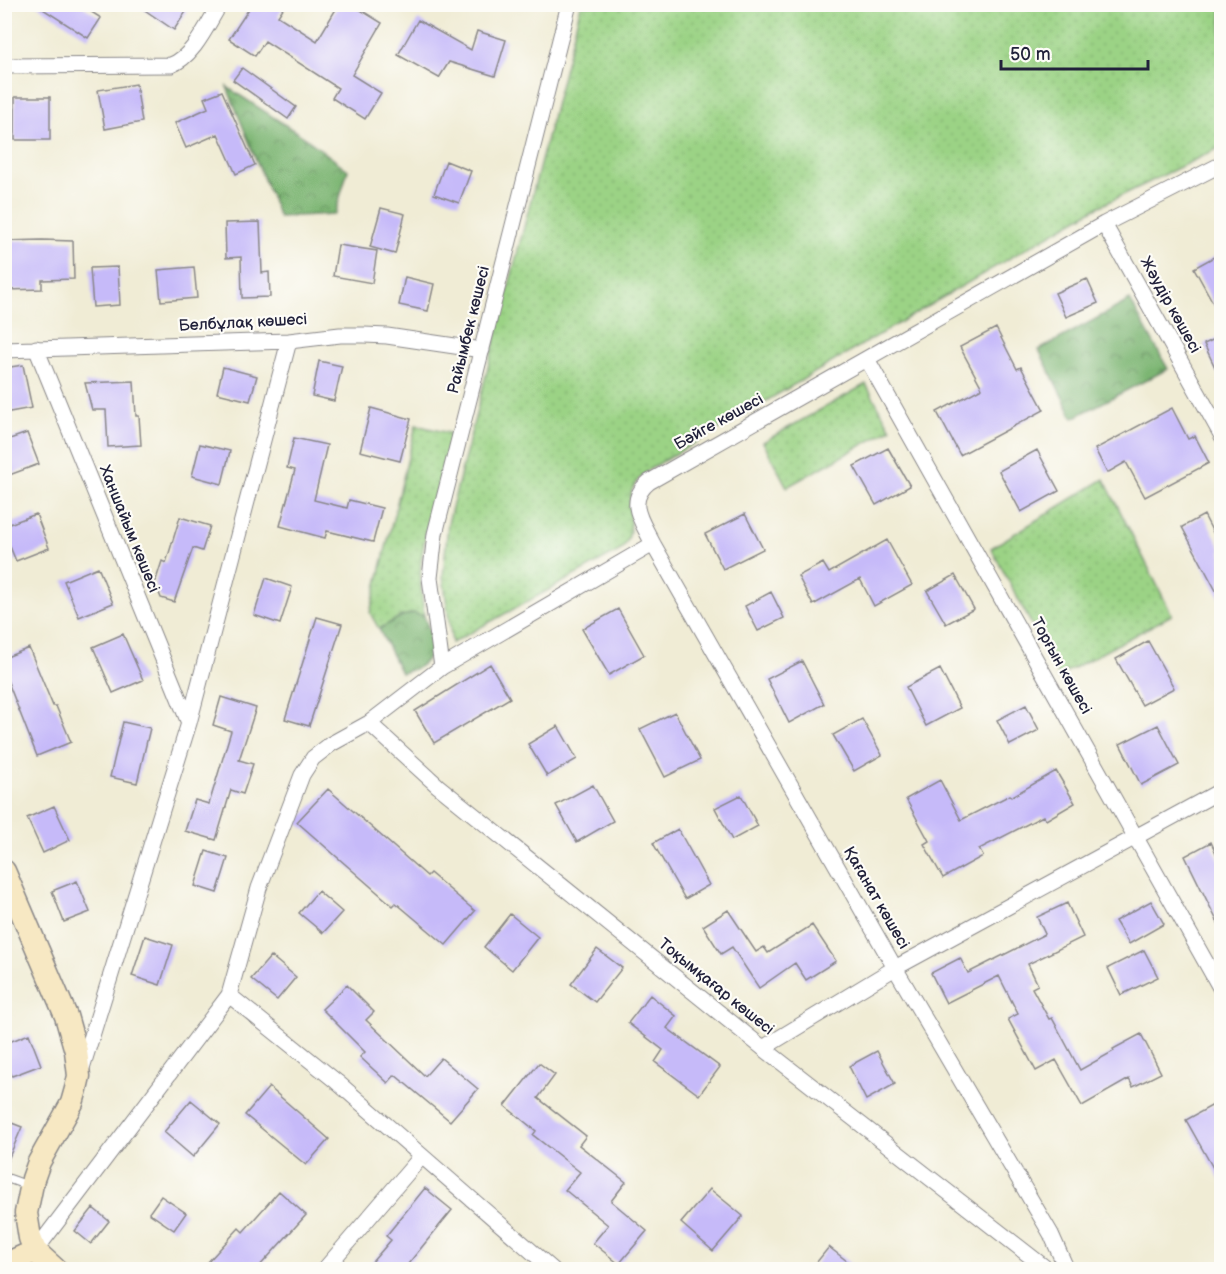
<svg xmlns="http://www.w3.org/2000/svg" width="1226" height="1274" font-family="'Balsamiq Sans',sans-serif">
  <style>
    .grass { fill: url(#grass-dots); stroke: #5e7a60; stroke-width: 1.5 }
    .forest { fill: url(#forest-crowns); stroke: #4f6c56; stroke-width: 1.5 }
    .building { fill: #c6baf9 }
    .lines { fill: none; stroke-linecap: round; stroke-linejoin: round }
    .lane-casing { stroke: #898788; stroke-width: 10 }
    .street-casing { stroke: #898788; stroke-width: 17 }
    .secondary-casing { stroke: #898788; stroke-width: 25 }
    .lane { stroke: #fff; stroke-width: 8 }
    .street { stroke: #fff; stroke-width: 15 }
    .secondary { stroke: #f7e8c3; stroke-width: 22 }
    .labels { text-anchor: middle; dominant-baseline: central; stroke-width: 4.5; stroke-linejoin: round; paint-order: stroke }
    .street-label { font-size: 16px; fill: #22223b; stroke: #fdfcf7 }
  </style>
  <defs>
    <pattern id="grass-dots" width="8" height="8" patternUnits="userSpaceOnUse" patternTransform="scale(1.5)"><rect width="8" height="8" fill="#9bd385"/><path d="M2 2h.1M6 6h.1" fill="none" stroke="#85b574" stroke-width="1.8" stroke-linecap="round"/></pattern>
    <pattern id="forest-crowns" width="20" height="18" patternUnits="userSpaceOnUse" patternTransform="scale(1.5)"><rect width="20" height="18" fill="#7cb572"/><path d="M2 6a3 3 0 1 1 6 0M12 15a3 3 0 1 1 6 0" fill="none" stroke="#65935f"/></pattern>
  </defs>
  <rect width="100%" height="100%" fill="#fdfcf7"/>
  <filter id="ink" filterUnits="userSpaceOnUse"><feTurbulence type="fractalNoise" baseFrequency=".0167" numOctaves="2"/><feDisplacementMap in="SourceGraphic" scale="12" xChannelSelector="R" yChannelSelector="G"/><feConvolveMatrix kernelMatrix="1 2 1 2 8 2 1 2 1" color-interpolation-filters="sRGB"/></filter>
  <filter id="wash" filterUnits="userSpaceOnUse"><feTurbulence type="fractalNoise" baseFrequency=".008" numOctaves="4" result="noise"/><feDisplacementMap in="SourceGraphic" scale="24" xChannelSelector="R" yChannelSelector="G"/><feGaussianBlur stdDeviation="1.35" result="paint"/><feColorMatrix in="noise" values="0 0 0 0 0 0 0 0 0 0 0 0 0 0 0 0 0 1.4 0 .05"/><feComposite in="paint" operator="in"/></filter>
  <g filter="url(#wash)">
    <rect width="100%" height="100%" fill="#f0ecd5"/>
    <path class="grass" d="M581 5H1221V147L1092 210 650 469C610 498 645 523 621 550L452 643 443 576 448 523Z
      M866 384 891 429 787 487 763 442Z
      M416 425 453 434C442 475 427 518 421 561 419 579 422 598 424 616 406 611 394 621 379 629L370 613Z
      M1104 479 1172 615 1059 676 991 548Z"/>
    <path class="forest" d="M227 87 304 137 348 170 335 214 279 217Z
      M1130 300 1168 369 1073 418 1039 350Z
      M414 613 424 616C431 632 437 655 420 666 415 670 407 671 401 673L379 629 402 616Z"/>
    <g id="blocks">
      <path class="building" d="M35 4H79L101 18 88 38Z
        M136 4H191L174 30Z
        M252 4H286L278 16 317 41 339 4H351L382 23 352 75 381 93 365 119 332 98 338 88 265 41 255 56 229 39Z
        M418 20 471 50 477 31 506 40 495 76 449 62 439 78 398 55Z
        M242 68 296 107 288 119 233 80Z
        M136 84 142 122 105 129 98 90Z
        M222 91 255 165 236 174 218 134 186 148 175 123 208 108 204 98Z
        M15 97H50V140H15Z
        M446 161 471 171 459 203 434 194Z
        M381 208 405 214 395 254 370 247Z
        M260 222 262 273 269 272 270 297 242 298 241 257 226 258 225 223Z
        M42 240 73 241 74 279 42 280V289L7 290 6 241Z
        M338 245 377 251 372 283 333 276Z
        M1221 253V317L1194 268Z
        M118 267 120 305 93 307 90 268Z
        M194 267 197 298 161 301 158 270Z
        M405 277 434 284 428 311 399 305Z
        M1087 279 1098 303 1066 317 1055 293Z
        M996 328 1017 369 1021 367 1044 410 960 455 937 412 982 388 960 347Z
        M1221 336V380L1204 344Z
        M319 361 342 366 334 401 312 396Z
        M23 365 32 408 4 413V368Z
        M223 367 257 376 250 401 217 393Z
        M134 381 136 416H139L141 445 108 447 106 410H92L85 383Z
        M371 408 411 419 400 461 360 451Z
        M1172 408 1188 439 1195 436 1209 463 1145 497 1126 462 1107 473 1095 449Z
        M27 433 39 464 4 477V441Z
        M294 438 327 445 314 500 347 508 349 500 382 508 373 542 327 531 325 538 280 526 295 470 287 468Z
        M200 444 230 451 222 484 192 476Z
        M888 448 910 486 876 505 854 466Z
        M1037 450 1059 491 1021 512 999 471Z
        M36 514 49 548 16 561 4 532V526Z
        M745 514 763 549 723 569 705 534Z
        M1204 515 1221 548V600L1182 527Z
        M180 517 210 526 202 551 193 548 174 602 161 598 155 583 162 561 166 563Z
        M887 540 912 585 874 606 860 579 813 605 798 576 823 563 829 573Z
        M98 567 113 603 79 617 64 581Z
        M955 575 974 609 946 624 927 591Z
        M266 578 292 587 280 624 254 615Z
        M771 592 784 618 758 631 745 606Z
        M618 609 644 655 609 675 582 629Z
        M317 617 342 624 309 726 285 719Z
        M123 634 143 680 113 693 93 647Z
        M1148 641 1174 688 1142 705 1116 659Z
        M29 648 53 706H56L71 742 37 756 4 672V658Z
        M802 661 824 704 789 723 767 679Z
        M490 664 510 698 434 743 415 711Z
        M940 669 960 708 926 726 906 687Z
        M221 697 256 708 239 760 253 764 243 794 231 790 216 840 185 831 195 800 209 804 231 731 213 725Z
        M1026 705 1039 730 1010 745 997 720Z
        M675 712 700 760 665 777 640 729Z
        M862 719 882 755 854 771 833 735Z
        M123 722 150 728 137 783 110 777Z
        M1158 725 1179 765 1141 785 1120 744Z
        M558 726 577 759 547 776 528 744Z
        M1056 771 1075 803 1046 820 1043 816 979 849 983 856 943 878 924 844 929 841 906 799 940 780 961 820 1010 795 1011 797Z
        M593 785 613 821 577 842 556 805Z
        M328 789 427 876 430 873 475 911 446 945 396 903 393 906 297 822Z
        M741 795 758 826 732 840 715 808Z
        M54 806 70 840 43 853 27 818Z
        M678 829 709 885 685 899 653 843Z
        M1211 842 1221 864V929L1185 856Z
        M206 851 228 858 217 893 195 886Z
        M77 881 90 912 64 922 52 891Z
        M318 891 342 912 323 933 299 913Z
        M1151 901 1164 924 1129 944 1115 921Z
        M1067 903 1083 937 1028 964 1038 985 1032 988 1049 1019 1052 1018 1080 1070 1114 1051 1113 1049 1141 1034 1161 1073 1133 1087 1129 1079 1082 1106 1056 1060 1036 1071 1008 1019 1018 1014 999 976 946 1003 931 973 960 958 968 973 1045 934 1037 917Z
        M728 910 756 952 764 947 768 953 812 925 836 961 806 980 795 963 759 988 732 947 721 954 703 926Z
        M510 914 538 937 512 970 484 947Z
        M145 936 173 945 160 985 132 976Z
        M597 949 622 968 595 1002 571 984Z
        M1144 950 1158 977 1121 995 1108 968Z
        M271 956 296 977 277 1000 251 979Z
        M347 985 374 1012 366 1020 425 1076 441 1058 478 1089 450 1121 395 1075 388 1083 360 1057 365 1052 322 1009Z
        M650 995 676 1016 667 1028 720 1067 699 1095 655 1062 663 1050 628 1023Z
        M29 1034 41 1065 12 1076 4 1056V1044Z
        M877 1051 895 1084 866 1100 849 1066Z
        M539 1063 555 1075 538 1098 586 1136 579 1145 626 1182 611 1201 647 1231 619 1264 593 1243 608 1225 565 1190 580 1172 533 1135 536 1131 505 1106Z
        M269 1087 329 1139 306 1165 245 1115Z
        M191 1100 220 1124 193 1157 164 1132Z
        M1213 1105 1221 1120V1182L1186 1120Z
        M4 1120 22 1127 4 1169Z
        M425 1188 452 1210 404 1269H366L391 1240 386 1236Z
        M710 1189 743 1216 713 1251 681 1223Z
        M279 1191 306 1215 257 1269H216L208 1262 239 1228 243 1232Z
        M161 1196 186 1213 174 1230 149 1213Z
        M93 1208 109 1221 91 1244 75 1231Z
        M829 1247 857 1269H824L816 1263Z"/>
    </g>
  </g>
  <g filter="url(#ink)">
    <use href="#blocks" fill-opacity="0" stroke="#898788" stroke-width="1.5"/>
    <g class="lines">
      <defs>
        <path id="lane" d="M4 1177 29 1186"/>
        <path id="street" d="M4 66 171 65C194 56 207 25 220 4
          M1104 224 1222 436
          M36 348 189 723
          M4 350 289 341 340 335H364L387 336 482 350
          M867 359 1222 991
          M442 667 430 578 435 534 569 4
          M369 723 438 786 763 1048 1048 1270
          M763 1048 895 968 1222 790
          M82 1068 189 723 289 341
          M35 1251 229 995
          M324 1270 421 1157
          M553 1270 337 1082 229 995 259 888 302 775 313 758 331 744 369 723 442 667 653 544
          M1067 1270 1051 1234 895 968 653 544C642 521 625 502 649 482L1104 224 1222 164"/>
        <path id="secondary" d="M4 871 66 1016 76 1051 79 1076 76 1089 72 1103 39 1162 33 1179 26 1213 30 1238 35 1251 56 1270
          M4 1265 35 1251"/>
      </defs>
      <use href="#lane" class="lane-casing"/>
      <use href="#street" class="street-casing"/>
      <use href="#secondary" class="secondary-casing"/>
      <use href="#lane" class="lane"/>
      <use href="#street" class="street"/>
      <use href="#secondary" class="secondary"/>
    </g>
  </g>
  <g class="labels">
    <g class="street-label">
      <text transform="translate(1170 305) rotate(61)">Жәудір көшесі</text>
      <text transform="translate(243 323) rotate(-3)">Белбұлақ көшесі</text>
      <text transform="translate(469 330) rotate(-76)">Райымбек көшесі</text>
      <text transform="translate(719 422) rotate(-29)">Бәйге көшесі</text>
      <text transform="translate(129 529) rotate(68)">Ханшайым көшесі</text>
      <text transform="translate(1061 666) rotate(61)">Торғын көшесі</text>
      <text transform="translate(876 898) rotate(60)">Қағанат көшесі</text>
      <text transform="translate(716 987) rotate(39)">Тоқымқағар көшесі</text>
    </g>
  </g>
  <rect width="1226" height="1274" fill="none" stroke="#fdfcf7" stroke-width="24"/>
  <path d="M1001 60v9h147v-9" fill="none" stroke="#22223b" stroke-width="3"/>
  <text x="1010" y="60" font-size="18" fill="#22223b" stroke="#fdfcf7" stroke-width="4.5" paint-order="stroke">50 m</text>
</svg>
